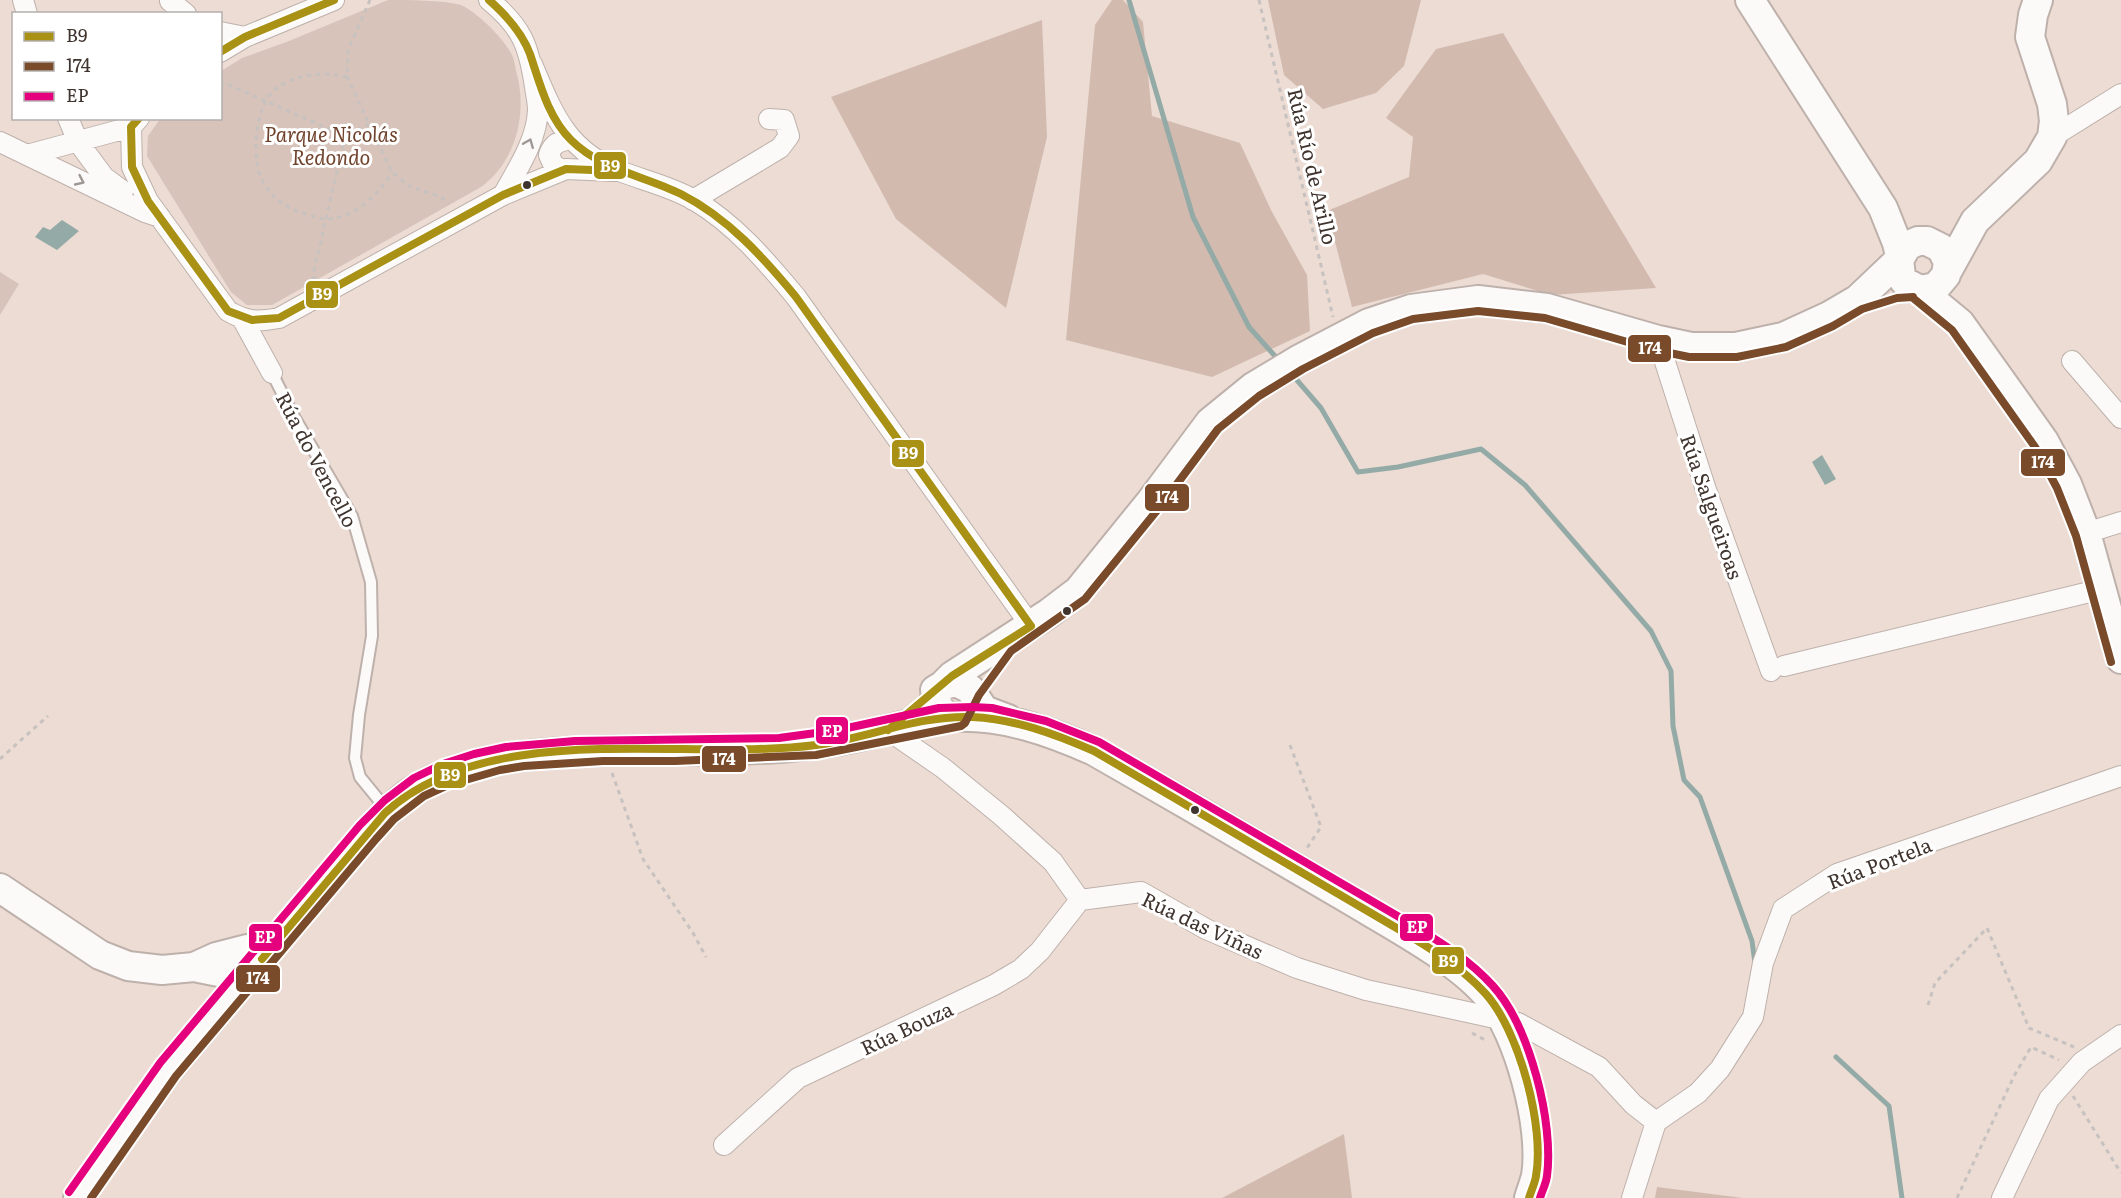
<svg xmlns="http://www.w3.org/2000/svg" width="2121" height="1198" font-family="Literata,serif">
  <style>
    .green { fill: #d7c3ba }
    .forest { fill: #d2baaf }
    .water { fill: #94aaa6 }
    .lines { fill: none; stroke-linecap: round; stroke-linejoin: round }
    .stream { stroke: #94aaa6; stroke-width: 5 }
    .lane-casing { stroke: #beb1ab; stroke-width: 14 }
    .street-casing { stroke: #beb1ab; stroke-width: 22 }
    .secondary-casing { stroke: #beb1ab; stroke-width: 32 }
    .path { stroke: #c7c2bf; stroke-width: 3; stroke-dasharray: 4.5 4.5; stroke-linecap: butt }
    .lane { stroke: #fcfaf9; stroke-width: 10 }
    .street { stroke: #fcfaf9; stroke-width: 20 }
    .secondary { stroke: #fcfaf9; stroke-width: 28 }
    .bus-1-casing { stroke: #fff; stroke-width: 12 }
    .bus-2-casing { stroke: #fff; stroke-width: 12 }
    .bus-3-casing { stroke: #fff; stroke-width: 12 }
    .bus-1 { stroke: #a99115; stroke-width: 8 }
    .bus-2 { stroke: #7a4b2a; stroke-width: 8 }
    .bus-3 { stroke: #e5007d; stroke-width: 8 }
    .oneway { stroke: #9e9794 }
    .bus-dot { fill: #40342f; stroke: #fff; stroke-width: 2 }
    .labels { text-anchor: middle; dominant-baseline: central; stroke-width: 6; stroke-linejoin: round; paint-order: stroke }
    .park-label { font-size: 20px; font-style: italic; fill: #70432d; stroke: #fff }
    .street-label { font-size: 20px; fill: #40342f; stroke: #fff }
    .line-badge { stroke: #fff; stroke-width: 2 }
    .badge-label { font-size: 16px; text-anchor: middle; font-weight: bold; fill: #fff }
  </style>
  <rect width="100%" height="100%" fill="#ecdcd4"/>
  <path class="green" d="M388 0C411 0 440 0 461 5 478 13 502 37 511 53 514 58 515 65 516 71 528 111 517 161 481 187L272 305H247L231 292 147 156 148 136 160 119 220 118 221 71 242 58 289 41Z
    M0 272 19 284 0 315Z"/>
  <path class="forest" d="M1112 0H1123L1143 22 1152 116 1240 143 1271 210 1307 275 1310 331 1212 377 1066 340 1095 25Z
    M1268 0H1421L1404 66 1376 93 1323 109 1284 75Z
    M1042 20 1047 137 1006 308 896 219 831 97Z
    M1503 33 1656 288 1551 295 1483 274 1352 307 1327 211 1409 177 1413 137 1386 118 1436 49Z
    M1344 1134 1352 1198H1222Z
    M1657 1187 1743 1198H1655Z"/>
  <path class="water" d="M62 220 79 231 57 250 35 237 43 227 50 230Z
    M1822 455 1836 479 1825 485 1812 462Z"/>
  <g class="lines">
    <path class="stream" d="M1129 0 1193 217 1249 327 1275 356
      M1296 379 1321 408 1358 472 1398 467 1481 449 1525 485 1651 631 1671 671 1673 726 1684 780 1700 797 1752 941 1755 963
      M1836 1057 1889 1106 1902 1198"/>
    <defs>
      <path id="lane" d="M272 373 293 415 352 516 371 582 372 636 359 715 355 758 360 777 387 810"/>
      <path id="street" d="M23 0 27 14
        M489 0C522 27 529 46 535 87 536 94 538 103 538 110 537 140 517 170 503 195
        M170 1 186 14
        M220 32 245 37
        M220 52 245 37 334 0
        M532 64C553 114 567 152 622 172 646 181 672 187 694 200 735 224 766 261 796 297L1031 626
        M68 118 78 142 104 177 123 191
        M139 118 131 127 132 167 148 201 228 311C247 322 257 322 279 318L503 195 566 169 613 171
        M2052 137 2121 94
        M0 142 145 212 160 217
        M27 155 131 127
        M561 170 553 164 549 155C553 143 558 142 570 139
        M693 200 780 148 789 136 784 120 769 119
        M243 320 272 373
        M1658 340 1706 490 1771 671
        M2072 361 2121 418
        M2086 533 2121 522
        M1784 666 2102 589
        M888 730 943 768 1002 816 1053 862 1080 900 1141 892 1206 929 1297 968 1366 990 1518 1023 1599 1067 1633 1104 1656 1122
        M1656 1122 1698 1093 1720 1069 1753 1017 1763 963 1783 909 1837 874 2121 776
        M724 1145 798 1078 994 985 1021 969 1040 951 1080 900
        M1632 1198 1656 1122
        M2002 1198 2049 1099 2082 1062 2121 1035"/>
      <path id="secondary" d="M1750 0 1883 208 1897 243 1900 256
        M1948 270 1975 221 2038 161 2052 137 2054 121 2052 104 2030 37 2033 15 2038 0
        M1920 290 1960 323 2044 441 2067 484 2086 533 2121 659
        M935 690 943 685 956 682 970 689 984 710 1008 719
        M946 718 938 706 935 697 943 685 952 676 1049 613 1078 591 1151 501 1210 422 1253 387 1298 360 1369 323 1411 309 1478 300 1547 308 1658 340 1691 347H1736L1783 337 1829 316 1858 299 1899 260 1907 246 1918 241H1927L1941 248 1948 262 1946 275 1936 287 1920 290 1905 282 1901 276 1899 260
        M0 888 100 955 128 966 162 970 194 967 224 973
        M194 967 216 957 247 949 262 959
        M78 1198 168 1070 368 832C383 815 399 799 419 787 486 747 595 750 672 750 708 751 744 750 780 748 803 746 826 744 848 739 883 732 918 719 954 717 1004 715 1049 731 1094 751 1178 799 1262 848 1345 897 1388 923 1455 958 1487 995 1519 1033 1544 1128 1536 1176 1534 1184 1531 1191 1529 1198"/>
    </defs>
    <use href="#lane" class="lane-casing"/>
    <use href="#street" class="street-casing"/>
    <use href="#secondary" class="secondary-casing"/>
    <path class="path" d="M370 0 348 50 347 77 392 172 409 186 441 197 449 204
      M1259 0 1333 317
      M347 77C321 70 279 75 265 102 259 114 256 133 256 147 256 158 257 172 263 182 273 199 287 209 306 214 312 216 321 219 328 219 356 217 379 194 392 172
      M220 81 345 136
      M315 280 313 275 345 136 369 124
      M1290 745 1321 827 1307 848
      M0 759 48 716
      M612 773 643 859 693 933 706 957
      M1928 1005 1935 983 1987 928 2029 1028 2074 1047
      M1472 1033 1487 1041
      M2073 1096 2121 1173
      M1957 1198 2014 1076 2031 1047 2059 1060"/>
    <use href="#lane" class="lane"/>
    <use href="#street" class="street"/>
    <use href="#secondary" class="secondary"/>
    <defs>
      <path id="bus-1" d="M489 0C506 15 522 32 530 54 540 84 548 117 571 140 601 170 645 176 681 194 728 218 763 257 796 297L1031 626
        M220 52 245 37 334 0
        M139 118 131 127 132 167 148 201 228 311 252 320 279 318 503 195 566 169 619 171
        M888 730 952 676 1031 626
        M262 959 385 813C490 717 685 762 816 745 869 738 918 715 972 717 1015 719 1055 734 1094 751L1400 930C1430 948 1461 967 1485 993 1519 1030 1545 1127 1536 1176 1535 1183 1531 1191 1529 1198"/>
      <path id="bus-2" d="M1913 298 1952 330 2035 447 2057 488 2076 536 2111 662
        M91 1198 176 1076 376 839 394 819 424 796 448 785 500 770 524 766 603 761H675L816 755 961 726 965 723 979 695 1011 651 1085 599 1159 508 1218 429 1259 396 1303 369 1373 333 1413 319 1478 311 1545 318 1655 350 1689 357H1737L1786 347 1833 326 1862 309 1897 298 1913 297"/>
      <path id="bus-3" d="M69 1192 160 1063 360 825 385 800 414 778 443 764 474 754 506 747 575 741 779 738 838 730 939 708 973 707 992 708 1046 721 1099 742 1406 921C1437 940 1469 959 1493 986 1530 1027 1554 1123 1547 1176 1546 1184 1542 1191 1540 1198"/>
    </defs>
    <use href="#bus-1" class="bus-1-casing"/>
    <use href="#bus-2" class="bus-2-casing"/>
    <use href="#bus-3" class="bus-3-casing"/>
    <use href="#bus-1" class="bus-1"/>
    <use href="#bus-2" class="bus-2"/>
    <use href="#bus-3" class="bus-3"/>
  </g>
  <defs><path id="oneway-chevron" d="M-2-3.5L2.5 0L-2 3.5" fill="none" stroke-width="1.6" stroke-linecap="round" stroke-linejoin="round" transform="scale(1.5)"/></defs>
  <g class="oneway">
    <use href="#oneway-chevron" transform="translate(529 143) rotate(-68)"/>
    <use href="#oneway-chevron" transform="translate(80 181) rotate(25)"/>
  </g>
  <g class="bus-dot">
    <circle cx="527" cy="185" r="5"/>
    <circle cx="1067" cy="611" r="5"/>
    <circle cx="1195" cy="810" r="5"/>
  </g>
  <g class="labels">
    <g class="park-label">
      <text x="331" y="133">Parque Nicolás<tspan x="331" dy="23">Redondo</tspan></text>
    </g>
    <g class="street-label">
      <text transform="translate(1314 166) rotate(77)">Rúa Río de Arillo</text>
      <text transform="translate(318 459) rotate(62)">Rúa do Vencello</text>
      <text transform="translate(1713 506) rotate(71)">Rúa Salgueiroas</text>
      <text transform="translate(1879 862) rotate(-21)">Rúa Portela</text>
      <text transform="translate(1203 924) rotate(25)">Rúa das Viñas</text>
      <text transform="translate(906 1027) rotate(-25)">Rúa Bouza</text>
    </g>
  </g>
  <g class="line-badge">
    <rect x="593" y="151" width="34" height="29" rx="6" fill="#a99115"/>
    <rect x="305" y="280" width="34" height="29" rx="6" fill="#a99115"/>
    <rect x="1627" y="334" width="45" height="29" rx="6" fill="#7a4b2a"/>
    <rect x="891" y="439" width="34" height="29" rx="6" fill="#a99115"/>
    <rect x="2020" y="448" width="46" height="29" rx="6" fill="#7a4b2a"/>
    <rect x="1144" y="483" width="46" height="29" rx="6" fill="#7a4b2a"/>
    <rect x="815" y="716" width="34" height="29" rx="6" fill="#e5007d"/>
    <rect x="701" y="745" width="46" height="28" rx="6" fill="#7a4b2a"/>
    <rect x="433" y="761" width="34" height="28" rx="6" fill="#a99115"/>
    <rect x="1399" y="913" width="35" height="29" rx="6" fill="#e5007d"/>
    <rect x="248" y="923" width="35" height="29" rx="6" fill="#e5007d"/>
    <rect x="1431" y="946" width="34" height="29" rx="6" fill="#a99115"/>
    <rect x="235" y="964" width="46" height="29" rx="6" fill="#7a4b2a"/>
  </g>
  <g class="badge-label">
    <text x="610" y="172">B9</text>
    <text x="322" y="300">B9</text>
    <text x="1650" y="354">174</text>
    <text x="908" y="459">B9</text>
    <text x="2043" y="468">174</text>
    <text x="1167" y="503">174</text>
    <text x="832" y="737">EP</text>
    <text x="724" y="765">174</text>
    <text x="450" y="781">B9</text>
    <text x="1417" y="933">EP</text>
    <text x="265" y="943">EP</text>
    <text x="1448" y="967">B9</text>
    <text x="258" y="984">174</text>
  </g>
  <rect x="12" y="12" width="210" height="108" fill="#ffffff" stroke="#b3aeac" stroke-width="1.5"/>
  <rect x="24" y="32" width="30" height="9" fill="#a99115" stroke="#b3aeac" stroke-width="1.5"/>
  <text x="66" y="42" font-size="18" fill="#40342f">B9</text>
  <rect x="24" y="62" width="30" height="9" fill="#7a4b2a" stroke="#b3aeac" stroke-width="1.5"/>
  <text x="66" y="72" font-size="18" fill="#40342f">174</text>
  <rect x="24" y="92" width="30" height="9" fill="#e5007d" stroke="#b3aeac" stroke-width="1.5"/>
  <text x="66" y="102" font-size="18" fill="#40342f">EP</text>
</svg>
